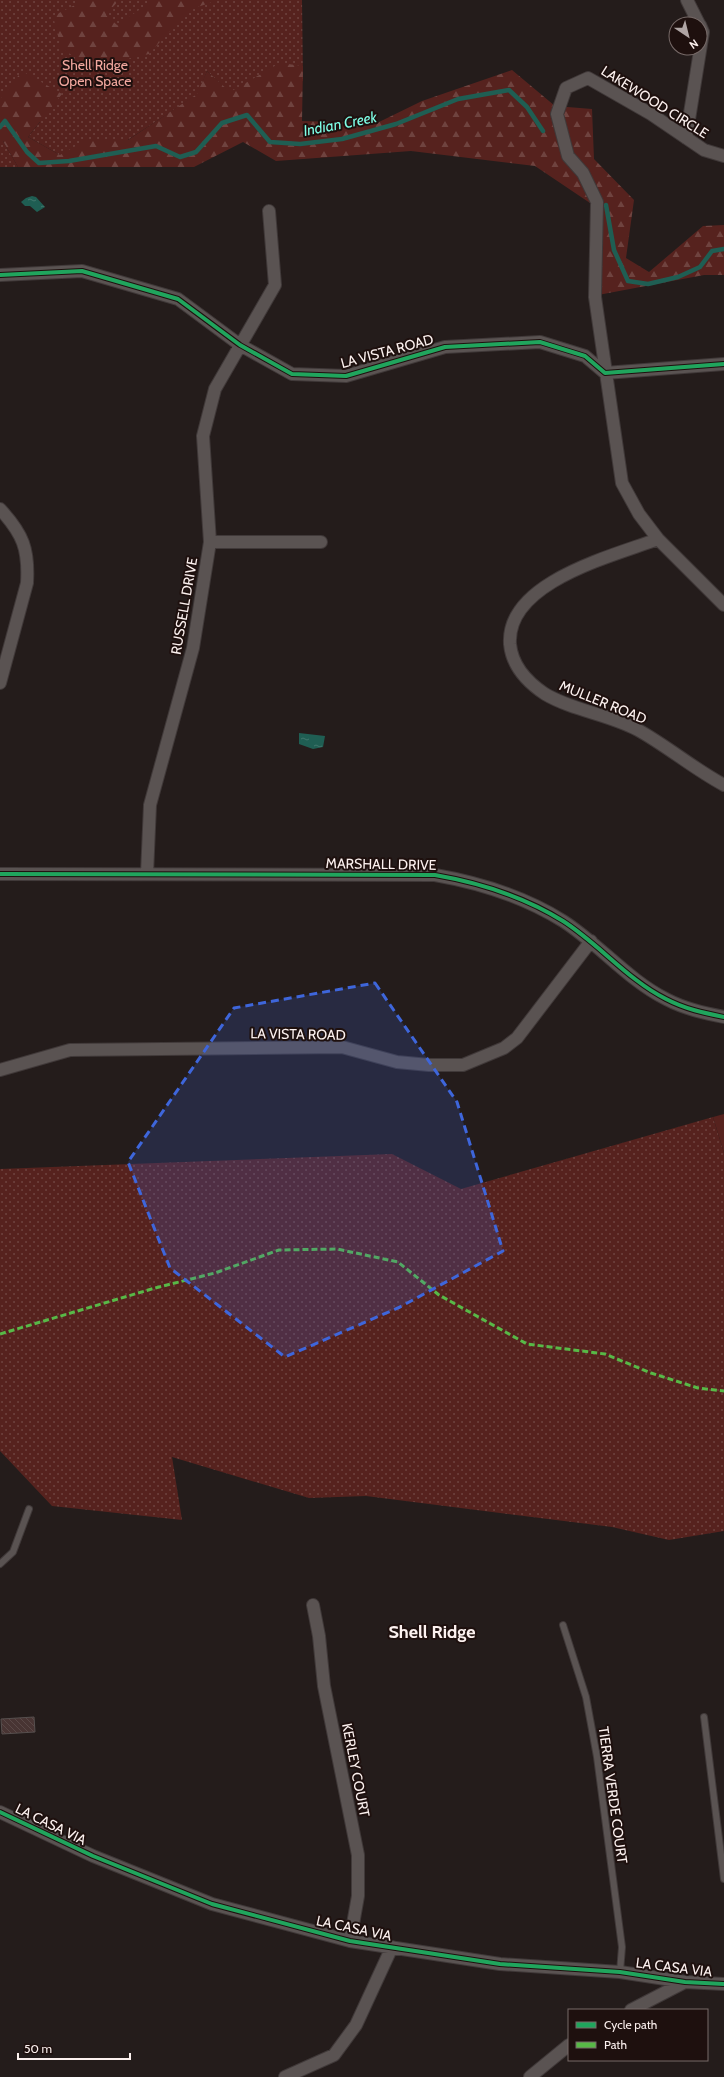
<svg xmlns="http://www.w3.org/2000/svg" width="724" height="2077" font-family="Cabin,sans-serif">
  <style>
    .grass { fill: url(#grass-dots) }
    .forest { fill: url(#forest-firs) }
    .garden { fill: #56221e }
    .water { fill: url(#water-ripples) }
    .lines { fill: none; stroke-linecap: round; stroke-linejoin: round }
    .stream { stroke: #1f5e53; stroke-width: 4.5 }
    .building { fill: url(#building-back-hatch); stroke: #564f4e }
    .service-casing { stroke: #403939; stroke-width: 8 }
    .minor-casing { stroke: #403939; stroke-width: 14 }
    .service { stroke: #5a5352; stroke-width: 6 }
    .minor { stroke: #5a5352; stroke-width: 12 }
    .quiet { stroke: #58b947; stroke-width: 3; stroke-dasharray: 6 3; stroke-linecap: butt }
    .cycleway-casing { stroke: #1e100e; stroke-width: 6 }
    .cycleway { stroke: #20a55d; stroke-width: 4 }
    .marked { fill: #3e66db; fill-opacity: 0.2; stroke: #3e66db; stroke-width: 3; stroke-dasharray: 8 5; stroke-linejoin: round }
    .labels { text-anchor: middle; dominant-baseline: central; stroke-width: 4; stroke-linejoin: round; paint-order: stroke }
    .park-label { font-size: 14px; fill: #f3a89f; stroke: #1e100e }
    .street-label { font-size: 14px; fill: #fcf1ef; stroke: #1e100e }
    .water-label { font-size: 15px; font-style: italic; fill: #7effe7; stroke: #1e100e }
    .district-label { font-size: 18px; font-weight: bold; fill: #fcf1ef; stroke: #1e100e }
  </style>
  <defs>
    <pattern id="grass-dots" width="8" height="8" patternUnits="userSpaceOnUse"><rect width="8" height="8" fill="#56221e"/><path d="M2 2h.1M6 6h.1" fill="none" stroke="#6f433f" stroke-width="1.8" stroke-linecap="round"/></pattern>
    <pattern id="forest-firs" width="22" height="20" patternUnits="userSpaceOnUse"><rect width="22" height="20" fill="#56221e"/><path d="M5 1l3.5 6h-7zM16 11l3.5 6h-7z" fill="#6f433f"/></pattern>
    <pattern id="water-ripples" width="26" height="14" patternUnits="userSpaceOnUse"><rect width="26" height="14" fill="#1f5e53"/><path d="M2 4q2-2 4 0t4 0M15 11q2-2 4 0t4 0" fill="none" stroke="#40766c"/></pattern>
    <pattern id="building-back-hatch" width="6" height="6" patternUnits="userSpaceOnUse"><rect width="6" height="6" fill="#483433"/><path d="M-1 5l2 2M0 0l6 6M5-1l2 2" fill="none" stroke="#5a4847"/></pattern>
  </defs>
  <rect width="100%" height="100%" fill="#241c1b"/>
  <path class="grass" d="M0 0H302L303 81 230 93 207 71 198 94 88 166 60 155 28 137 40 122 20 103 3 141 18 167H0Z
    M713 1117 724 1153V1531L669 1540 612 1527 366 1496 309 1498 172 1457 182 1520 52 1506 0 1451V1169L392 1154 461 1189Z"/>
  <path class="forest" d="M77 0H119L106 15 117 25 145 6 149 0H218L189 10 149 54 90 67 61 48 53 16 75 5Z
    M280 63 303 66 302 121 377 123 422 101 512 70 555 106 592 109 594 159 634 200 626 258 649 272 703 226 724 225V275H704L598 295 590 203 535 166 411 151 276 161 243 142 194 167H18L3 141H0V99L22 71 62 94 28 137 60 155 86 140H128L197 94 207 71 230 92Z"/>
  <path class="garden" d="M724 1114V1153L713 1117Z"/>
  <path class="water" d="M32 196 36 197 45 207 37 212 30 206H25L21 202 26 198Z
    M299 733 325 736 323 747 313 749 299 744Z"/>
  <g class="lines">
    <path class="stream" d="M0 127 5 121 27 152 39 163 69 161 156 146 180 157 196 152 222 123 247 115 270 142 300 144 342 139 396 124 458 99 509 90 527 107 543 131
      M606 205 614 250 628 281 648 284 678 277 700 267 712 251 724 249"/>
  </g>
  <path class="building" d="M34 1717 35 1732 2 1734 1 1719Z"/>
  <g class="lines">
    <defs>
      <path id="service" d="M0 1564 13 1552 29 1509
        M563 1625 586 1697 597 1757 622 1947 620 1972
        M704 1717 724 1879"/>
      <path id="minor" d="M687 0 699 24
        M686 138 703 32 700 25
        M724 156 704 150 651 114 588 78 566 88 557 114 568 156 583 173 597 202 595 297 622 483 639 514 658 539 724 605
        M0 275 82 271 178 299 240 345 292 374 346 376 445 347 540 342 585 356 605 373 724 364
        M0 509C23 534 29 549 27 583L0 683
        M658 539C613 556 506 582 510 644 512 666 527 682 545 694 574 711 608 714 638 730 667 746 694 769 724 785
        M210 542H321
        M0 874 435 875C481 883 523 896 563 921 599 944 628 980 666 999 685 1009 704 1013 724 1017
        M147 874 150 805 193 648 210 542 203 436 215 389 275 285 269 211
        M0 1070 70 1050 342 1047 397 1062 429 1065H463L504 1048 517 1038 591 941
        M313 1605 319 1636 324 1686 358 1855V1896L350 1941
        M0 1812 93 1856 212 1904 350 1941 500 1964 620 1972 685 1982 724 1984
        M631 2010 685 1982
        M285 2077 334 2055 356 2025 392 1947
        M530 2077 569 2045"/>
    </defs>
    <use href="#service" class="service-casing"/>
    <use href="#minor" class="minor-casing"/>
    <use href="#service" class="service"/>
    <use href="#minor" class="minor"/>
    <path class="quiet" d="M0 1334 155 1288 215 1273 279 1250 337 1249 398 1262 439 1295 527 1344 605 1354 651 1373 698 1388 724 1391"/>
    <defs>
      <path id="cycleway" d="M0 275 82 271 178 299 240 345 292 374 346 376 445 347 540 342 585 356 605 373 724 364
        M0 874 435 875C481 883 523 896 563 921 599 944 628 980 666 999 685 1009 704 1013 724 1017
        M0 1812 93 1856 212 1904 350 1941 500 1964 620 1972 685 1982 724 1984"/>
    </defs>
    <use href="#cycleway" class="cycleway-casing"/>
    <use href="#cycleway" class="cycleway"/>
  </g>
  <path class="marked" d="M375 983 457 1102 503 1251 400 1307 285 1357 170 1268 128 1162 234 1008Z"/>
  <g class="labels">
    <g class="park-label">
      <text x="95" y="65">Shell Ridge<tspan x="95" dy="16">Open Space</tspan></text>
    </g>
    <g class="street-label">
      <text transform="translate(655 102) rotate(32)">LAKEWOOD CIRCLE</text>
      <text transform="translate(387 351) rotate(-15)">LA VISTA ROAD</text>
      <text transform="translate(184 606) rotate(-80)">RUSSELL DRIVE</text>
      <text transform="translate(603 702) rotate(22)">MULLER ROAD</text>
      <text transform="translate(381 864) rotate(1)">MARSHALL DRIVE</text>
      <text transform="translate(298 1034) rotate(1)">LA VISTA ROAD</text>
      <text transform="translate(356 1770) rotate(79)">KERLEY COURT</text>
      <text transform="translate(613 1795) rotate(82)">TIERRA VERDE COURT</text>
      <text transform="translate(51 1824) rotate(26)">LA CASA VIA</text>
      <text transform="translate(354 1928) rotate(12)">LA CASA VIA</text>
      <text transform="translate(674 1967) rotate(7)">LA CASA VIA</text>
    </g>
    <g class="water-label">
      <text transform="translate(340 124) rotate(-11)">Indian Creek</text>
    </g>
    <g class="district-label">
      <text x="432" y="1632">Shell Ridge</text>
    </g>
  </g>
  <rect x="568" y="2009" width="140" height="52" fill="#1e100e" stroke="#776a68"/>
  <rect x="576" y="2022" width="20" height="6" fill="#20a55d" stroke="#776a68"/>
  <text x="604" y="2029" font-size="12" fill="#fcf1ef">Cycle path</text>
  <rect x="576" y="2042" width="20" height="6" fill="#58b947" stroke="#776a68"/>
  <text x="604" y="2049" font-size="12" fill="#fcf1ef">Path</text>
  <g transform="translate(688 36) rotate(145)"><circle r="19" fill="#1e100e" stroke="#776a68"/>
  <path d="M0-3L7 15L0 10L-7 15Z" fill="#b0a6a5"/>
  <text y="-6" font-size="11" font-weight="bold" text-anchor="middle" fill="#fcf1ef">N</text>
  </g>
  <path d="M18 2053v6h112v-6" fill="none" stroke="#fcf1ef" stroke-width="2"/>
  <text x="24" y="2053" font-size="12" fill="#fcf1ef" stroke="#1e100e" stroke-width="3" paint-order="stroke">50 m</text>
</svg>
